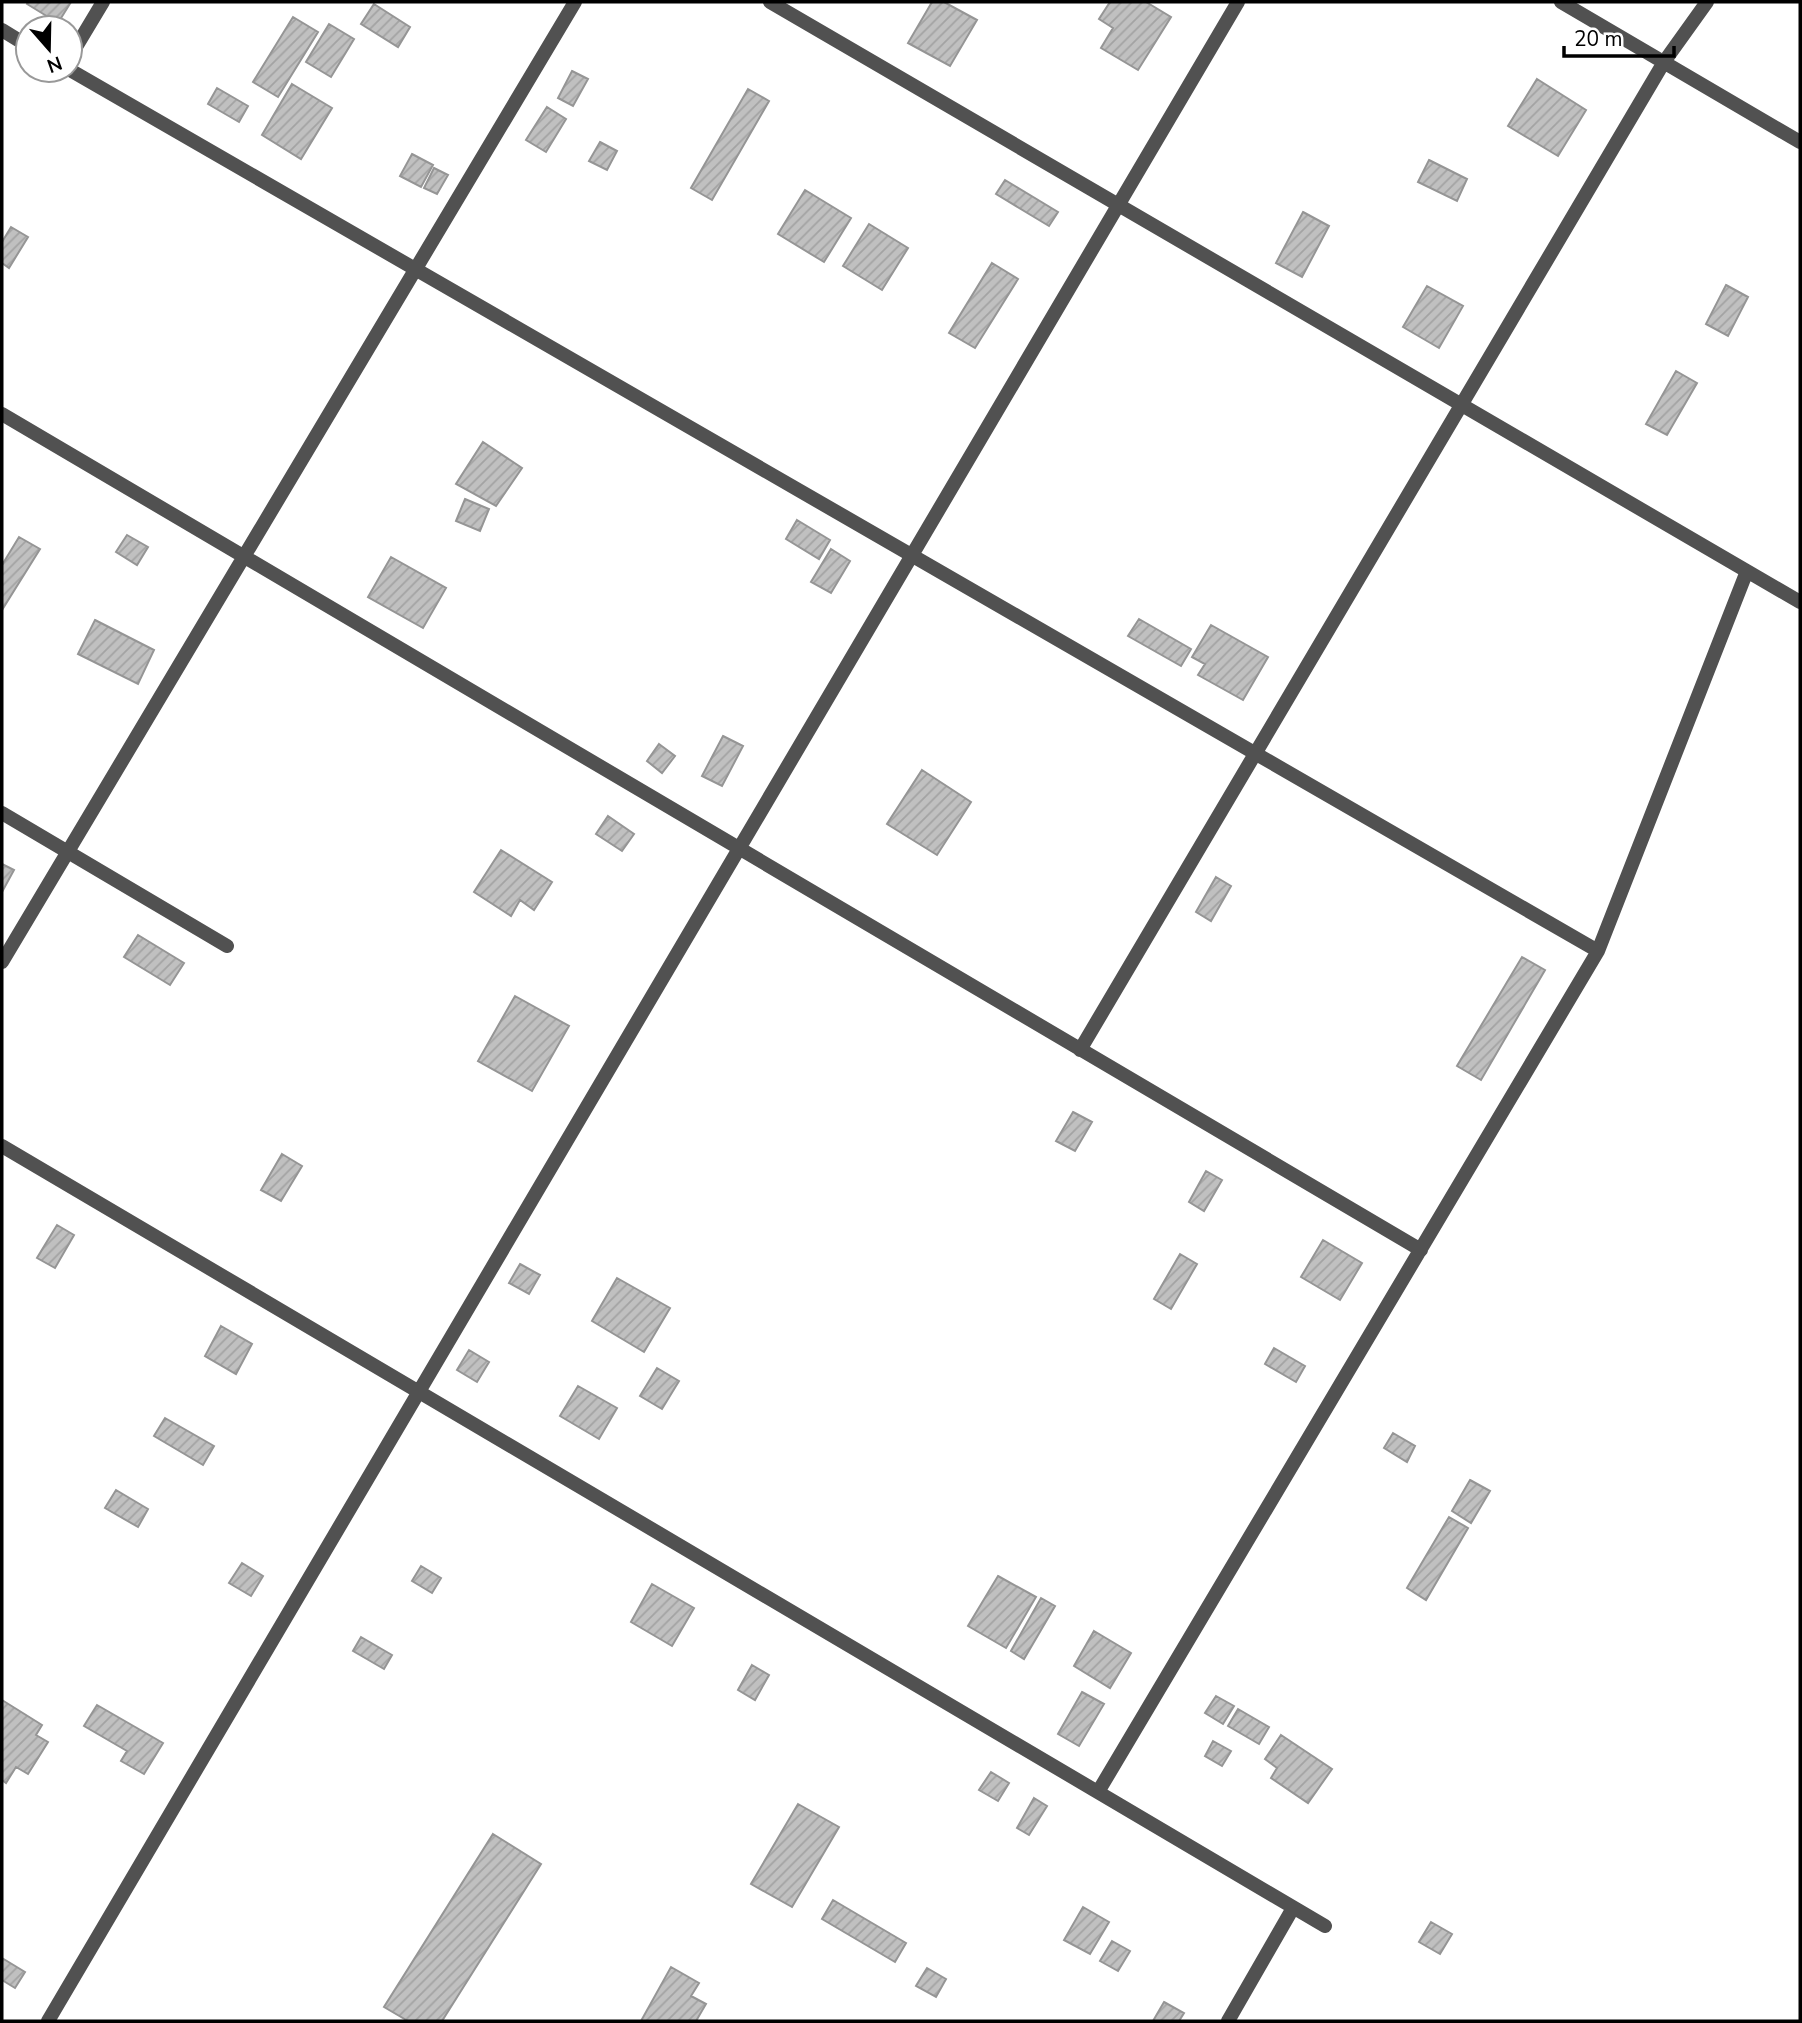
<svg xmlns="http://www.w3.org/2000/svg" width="1802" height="2023" font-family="'Nunito Sans',sans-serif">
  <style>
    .building { fill: url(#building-hatch); stroke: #959595; stroke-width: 2 }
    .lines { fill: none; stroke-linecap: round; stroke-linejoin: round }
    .street { stroke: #515151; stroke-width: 14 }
  </style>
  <defs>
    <pattern id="building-hatch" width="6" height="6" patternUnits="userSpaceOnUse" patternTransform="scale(1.75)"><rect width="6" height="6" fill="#c0c0c0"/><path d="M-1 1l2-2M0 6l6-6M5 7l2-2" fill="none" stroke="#a3a3a3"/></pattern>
  </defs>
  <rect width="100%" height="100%" fill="#fff"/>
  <path class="building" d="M28 2H71L58 23 27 4Z
    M932 2H944L977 20 950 66 908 43Z
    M1110 2H1146L1171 17 1138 70 1101 48 1113 28 1099 19Z
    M374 4 410 27 398 47 361 24Z
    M293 17 318 32 278 97 253 82Z
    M329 24 354 39 331 77 306 62Z
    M572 71 588 79 573 106 558 98Z
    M1537 79 1586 110 1558 156 1508 126Z
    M292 84 332 108 301 159 262 135Z
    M217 88 248 106 239 122 208 104Z
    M748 89 769 101 712 200 691 188Z
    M547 107 566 119 546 152 526 140Z
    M600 142 617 151 607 170 589 161Z
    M412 154 433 165 421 187 400 176Z
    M1429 160 1467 179 1457 201 1418 182Z
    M434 168 448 175 437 194 424 188Z
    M1005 180 1058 212 1049 226 996 194Z
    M805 190 851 218 824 262 778 234Z
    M1303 212 1329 226 1302 277 1276 263Z
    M869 224 908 248 882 290 843 266Z
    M11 227 28 237 9 268 2 263V242Z
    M992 263 1018 279 975 348 949 333Z
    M1726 285 1748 297 1728 336 1706 324Z
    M1427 286 1463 306 1439 348 1403 327Z
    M1676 371 1697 383 1667 435 1646 424Z
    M483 442 522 468 496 506 456 484Z
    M465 499 489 509 480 531 456 521Z
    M797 520 830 540 819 559 786 539Z
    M127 535 148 547 137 565 116 552Z
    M19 537 40 549 2 610V565Z
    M831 549 850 561 831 593 811 582Z
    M391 557 446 588 423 628 368 597Z
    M1139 619 1191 649 1181 666 1128 636Z
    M95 620 154 650 138 684 78 654Z
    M1211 625 1268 657 1243 700 1198 675 1205 664 1192 657Z
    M723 736 743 746 722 786 702 776Z
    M659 744 675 756 662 773 647 761Z
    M922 770 971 802 937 855 887 824Z
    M608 816 634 834 622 851 596 834Z
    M501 850 552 882 534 910 520 900 511 916 474 892Z
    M2 864 14 870 2 892Z
    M1216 877 1231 886 1211 921 1196 912Z
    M138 935 184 963 170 985 124 957Z
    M1522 957 1545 970 1481 1080 1457 1066Z
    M515 996 569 1026 532 1091 478 1061Z
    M1073 1112 1092 1122 1075 1151 1056 1141Z
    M282 1154 302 1166 281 1201 261 1190Z
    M1206 1171 1222 1180 1204 1211 1189 1202Z
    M57 1225 74 1235 55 1268 37 1258Z
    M1323 1240 1362 1263 1340 1300 1301 1277Z
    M1180 1254 1197 1264 1171 1309 1154 1299Z
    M520 1264 540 1275 529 1294 509 1283Z
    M617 1278 670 1308 644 1352 592 1321Z
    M221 1326 252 1344 236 1374 205 1356Z
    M1274 1348 1305 1366 1296 1382 1265 1364Z
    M469 1350 489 1362 477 1382 457 1370Z
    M657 1368 679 1381 662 1409 640 1396Z
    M578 1386 617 1408 599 1439 560 1416Z
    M165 1418 214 1446 203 1465 154 1436Z
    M1393 1433 1415 1446 1407 1462 1384 1448Z
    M1470 1480 1490 1491 1471 1523 1452 1511Z
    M116 1490 148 1509 138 1527 105 1508Z
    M1449 1517 1468 1528 1426 1600 1407 1588Z
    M242 1563 263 1576 251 1596 229 1583Z
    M421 1566 441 1578 432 1593 412 1581Z
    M998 1576 1036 1597 1006 1648 968 1626Z
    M652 1584 694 1608 672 1646 631 1622Z
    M1041 1598 1055 1606 1024 1659 1011 1651Z
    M1094 1631 1131 1653 1110 1688 1074 1666Z
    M361 1637 392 1655 384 1669 353 1651Z
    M752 1665 769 1675 755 1700 738 1690Z
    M1082 1692 1104 1704 1079 1746 1058 1734Z
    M1216 1696 1234 1706 1223 1724 1205 1713Z
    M2 1700 42 1725 36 1735 48 1742 28 1774 16 1767 6 1783 2 1780Z
    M97 1705 163 1743 144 1774 121 1761 127 1751 84 1726Z
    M1238 1709 1269 1727 1259 1744 1228 1726Z
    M1281 1735 1332 1769 1308 1803 1271 1778 1277 1768 1265 1759Z
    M1213 1741 1231 1751 1222 1766 1205 1756Z
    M991 1772 1009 1783 998 1801 979 1790Z
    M1034 1798 1047 1806 1029 1835 1017 1828Z
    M798 1804 839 1827 792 1907 751 1884Z
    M493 1834 541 1864 442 2021H408L384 2007Z
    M833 1900 906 1943 895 1962 822 1919Z
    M1083 1907 1109 1922 1090 1954 1064 1940Z
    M1431 1922 1452 1934 1440 1954 1419 1942Z
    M1112 1941 1130 1951 1118 1971 1100 1961Z
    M2 1958 25 1972 15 1988 2 1980Z
    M671 1967 699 1983 691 1996 706 2004 696 2021H641Z
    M927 1968 946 1979 936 1997 916 1986Z
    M1164 2002 1184 2013 1179 2021H1153Z"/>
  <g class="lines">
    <path class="street" d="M770 2 1800 602
      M1561 2 1800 142
      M2 30 28 46
      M70 57 103 2
      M70 70 1598 951
      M2 414 1421 1250
      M2 813 227 946
      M2 962 575 2
      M1080 1050 1664 62 1707 2
      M2 1146 1325 1926
      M1098 1792 1598 951 1747 571
      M48 2021 1238 2
      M1228 2021 1293 1908"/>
  </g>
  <rect width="1802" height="2023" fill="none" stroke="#000000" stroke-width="7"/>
  <g transform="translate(49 49) rotate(160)"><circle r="33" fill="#ffffff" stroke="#999999" stroke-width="2"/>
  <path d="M0-5L12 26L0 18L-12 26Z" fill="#000000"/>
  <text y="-10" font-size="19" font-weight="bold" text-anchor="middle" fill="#000000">N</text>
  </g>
  <path d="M1564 46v10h110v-10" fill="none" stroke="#000000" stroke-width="3.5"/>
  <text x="1574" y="46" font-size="21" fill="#000000" stroke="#ffffff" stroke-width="5" paint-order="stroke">20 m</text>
</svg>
